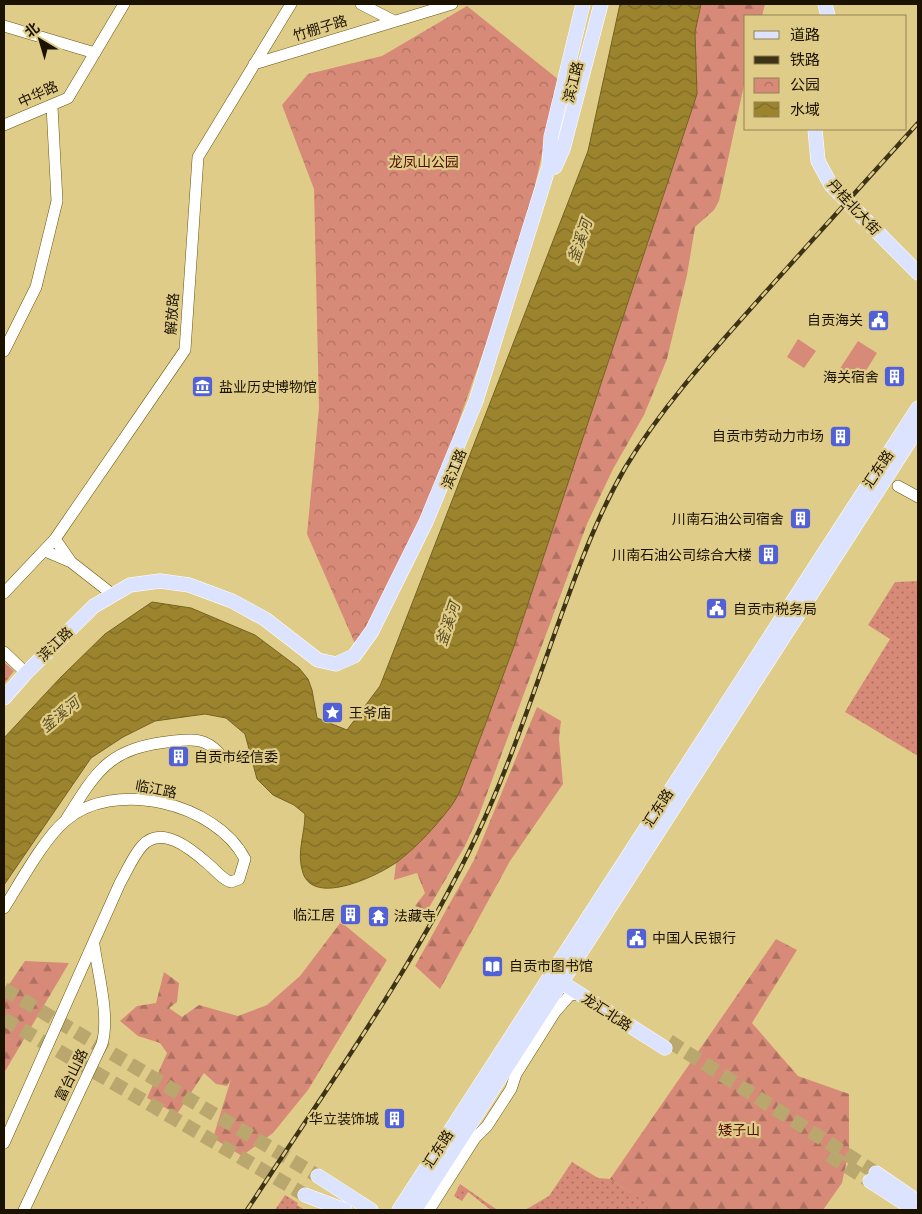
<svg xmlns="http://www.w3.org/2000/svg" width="922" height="1214" font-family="'DejaVu Sans','Noto Sans SC',sans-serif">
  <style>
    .grass { fill: url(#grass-dots) }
    .forest { fill: url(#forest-firs) }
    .park { fill: url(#park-crowns) }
    .pitch { fill: #d88a78 }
    .water { fill: url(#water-waves); stroke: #756220 }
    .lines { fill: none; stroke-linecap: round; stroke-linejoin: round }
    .major-tunnel { stroke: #b9a76e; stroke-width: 14; stroke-dasharray: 14 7; stroke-linecap: butt }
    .minor-casing { stroke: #68560c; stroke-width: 12 }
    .major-casing { stroke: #fff; stroke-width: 15 }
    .minor { stroke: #fff; stroke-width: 11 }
    .major { stroke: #dbe3ff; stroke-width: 14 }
    .rail-casing { stroke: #3d3317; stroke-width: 4.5 }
    .rail { stroke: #e0cc89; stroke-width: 2.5; stroke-dasharray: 8; stroke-linecap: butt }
    .labels { text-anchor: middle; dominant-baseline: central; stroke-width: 4.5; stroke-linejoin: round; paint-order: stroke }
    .street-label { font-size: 14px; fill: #1b1300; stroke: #e0cc89 }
    .park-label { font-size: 14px; fill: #510f03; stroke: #e0cc89 }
    .poi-label { font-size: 14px; fill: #1b1300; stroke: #e0cc89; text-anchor: end }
    .water-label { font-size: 15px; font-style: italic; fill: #594c1f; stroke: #e0cc89 }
  </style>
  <defs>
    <pattern id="grass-dots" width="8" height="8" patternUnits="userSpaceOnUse" patternTransform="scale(1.25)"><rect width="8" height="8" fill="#d88a78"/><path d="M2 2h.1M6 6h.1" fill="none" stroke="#ae7060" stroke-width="1.8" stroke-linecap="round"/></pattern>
    <pattern id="forest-firs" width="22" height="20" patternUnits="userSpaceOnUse" patternTransform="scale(1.25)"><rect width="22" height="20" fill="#d88a78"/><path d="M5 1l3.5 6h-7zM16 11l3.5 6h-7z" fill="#ae7060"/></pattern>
    <pattern id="park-crowns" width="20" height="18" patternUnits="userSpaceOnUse" patternTransform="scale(1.25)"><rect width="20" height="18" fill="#d88a78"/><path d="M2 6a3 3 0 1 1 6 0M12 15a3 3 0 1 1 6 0" fill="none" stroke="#ae7060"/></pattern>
    <pattern id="water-waves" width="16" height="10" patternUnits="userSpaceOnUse" patternTransform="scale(1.25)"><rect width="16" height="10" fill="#9c842e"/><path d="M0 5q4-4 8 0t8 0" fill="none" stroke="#7e6b25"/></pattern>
  </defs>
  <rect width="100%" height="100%" fill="#e0cc89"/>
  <path class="grass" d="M918 581V756L845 712 890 639 868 625 895 582Z
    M572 1162 598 1178 610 1179 648 1203V1210H525L549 1196Z
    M460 1184 493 1207 498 1210H491L468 1192 462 1201 454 1196Z
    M285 1195 298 1203 297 1205 305 1210H275Z"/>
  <path class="forest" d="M701 4H765L762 16H746V76L719 201 714 210 695 227 687 275 667 359 644 415 613 469 587 524 479 815 465 846 427 911 415 906 425 893 417 873 394 880 396 863 421 840 453 804 480 740 513 649 697 94 695 32Z
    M537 707 561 721 559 739 563 784 510 861 440 989 415 966 474 860Z
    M341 922 387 960 308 1090 273 1133 242 1156 213 1138 231 1079 227 1086 216 1084 204 1073 177 1114 147 1098 167 1053 160 1043 138 1036 120 1021 137 1006 156 1003 164 972 179 983 177 1002 169 1008 182 1017 199 1005 238 1016 267 1005 300 976Z
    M776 939 797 950 752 1023 798 1076 849 1094V1150L842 1183 823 1210H648L647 1203 610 1179Z
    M25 961 69 963 4 1073V992Z"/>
  <path class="park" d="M467 6 559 80 522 242 424 520 356 646 307 534 319 408 314 189 282 105 308 74 382 56Z
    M4 662 14 671 4 684Z"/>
  <path class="pitch" d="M798 339 816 351 804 368 787 357Z
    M858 341 877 353 857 385 837 373Z"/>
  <path class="water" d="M620 4H701L695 32 697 94 513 649C498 688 485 728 469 767 464 779 460 794 452 805 437 825 417 847 397 862 379 875 314 907 303 873 296 852 305 835 305 814L294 805 273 795 257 779 245 734 226 718 205 714 155 721 123 737 91 758 4 885V738L61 677 105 634 152 602 191 608 255 635 299 668 308 679 312 690 317 718 347 730 380 686 588 151Z"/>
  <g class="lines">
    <path class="major-tunnel" d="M4 989 318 1176
      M4 1019 305 1195
      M669 1041 876 1173
      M829 1155 870 1181"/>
    <defs>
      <path id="minor" d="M361 4 394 21
        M4 26 95 53
        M254 64 452 4
        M4 125 68 98 124 4
        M4 351 36 287 57 201 52 106
        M898 486 918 497
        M45 551 71 562 55 539
        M71 562 112 594
        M4 593 55 539 185 350 198 157 291 4
        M4 652 26 673
        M67 818C99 767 110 748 174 741 193 739 205 738 219 753
        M4 908C20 883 43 840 65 821 114 778 216 803 245 859L239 879 231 882C221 879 215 869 207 863 191 849 161 824 142 846 133 856 127 871 120 883L4 1143
        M24 1210 102 1044C110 1016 98 974 94 945
        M429 1210 475 1138 487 1126 511 1089 516 1074 555 1012 570 995 580 994"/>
      <path id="major" d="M825 4 828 16
        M815 129 818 161 831 185 918 273
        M555 167 563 149 601 4
        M4 698 26 673 94 606 130 585 160 581 189 585 232 601 265 619 318 660 336 664 354 656 372 631 426 522 476 401 549 166 551 137 583 4
        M553 977 665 1048
        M876 1173 911 1197
        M318 1176 371 1210
        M870 1181 915 1210
        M305 1195 345 1210
        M399 1210 918 408
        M415 1210 918 428"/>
    </defs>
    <use href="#minor" class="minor-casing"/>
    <use href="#major" class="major-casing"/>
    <use href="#minor" class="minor"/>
    <use href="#major" class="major"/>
    <defs>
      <path id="rail" d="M247 1210C327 1087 414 968 477 835 512 761 537 681 565 605 582 558 600 511 625 468 663 405 713 351 762 296 814 238 866 180 918 123"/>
    </defs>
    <use href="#rail" class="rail-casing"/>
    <use href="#rail" class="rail"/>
  </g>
  <defs>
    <symbol id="civic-square" viewBox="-11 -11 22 22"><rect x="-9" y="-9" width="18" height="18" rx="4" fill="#5160d6" stroke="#e0cc89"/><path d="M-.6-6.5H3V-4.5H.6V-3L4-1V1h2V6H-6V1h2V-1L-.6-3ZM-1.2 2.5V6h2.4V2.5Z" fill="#fff"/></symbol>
    <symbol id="building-square" viewBox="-11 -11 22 22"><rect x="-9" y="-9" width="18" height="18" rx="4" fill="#5160d6" stroke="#e0cc89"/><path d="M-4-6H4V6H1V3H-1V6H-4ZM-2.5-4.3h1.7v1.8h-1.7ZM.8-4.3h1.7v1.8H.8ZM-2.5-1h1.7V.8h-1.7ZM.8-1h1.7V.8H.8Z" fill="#fff"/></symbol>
    <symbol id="museum-square" viewBox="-11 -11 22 22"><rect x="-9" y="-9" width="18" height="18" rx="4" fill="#5160d6" stroke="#e0cc89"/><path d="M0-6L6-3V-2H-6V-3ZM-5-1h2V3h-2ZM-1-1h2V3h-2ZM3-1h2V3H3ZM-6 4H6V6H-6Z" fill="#fff"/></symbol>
    <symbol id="sight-square" viewBox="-11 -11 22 22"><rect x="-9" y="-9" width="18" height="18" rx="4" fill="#5160d6" stroke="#e0cc89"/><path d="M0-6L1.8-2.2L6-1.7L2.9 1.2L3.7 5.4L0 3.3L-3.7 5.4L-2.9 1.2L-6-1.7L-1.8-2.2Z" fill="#fff"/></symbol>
    <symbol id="temple-square" viewBox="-11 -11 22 22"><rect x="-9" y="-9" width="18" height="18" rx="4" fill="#5160d6" stroke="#e0cc89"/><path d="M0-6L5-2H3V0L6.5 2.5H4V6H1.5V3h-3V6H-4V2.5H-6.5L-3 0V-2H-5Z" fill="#fff"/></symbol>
    <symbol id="library-square" viewBox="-11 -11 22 22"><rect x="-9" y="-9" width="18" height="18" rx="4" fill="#5160d6" stroke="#e0cc89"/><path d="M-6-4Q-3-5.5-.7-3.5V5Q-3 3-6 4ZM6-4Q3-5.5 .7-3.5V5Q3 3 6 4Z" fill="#fff"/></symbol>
  </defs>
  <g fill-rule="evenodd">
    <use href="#civic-square" x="866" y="308" width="25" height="25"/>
    <use href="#building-square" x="882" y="364" width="25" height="25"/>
    <use href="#museum-square" x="190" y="374" width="25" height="25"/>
    <use href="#building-square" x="828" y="424" width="25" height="25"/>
    <use href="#building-square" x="788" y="506" width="25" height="25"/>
    <use href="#building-square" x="756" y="542" width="25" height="25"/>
    <use href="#civic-square" x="704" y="596" width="25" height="25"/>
    <use href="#sight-square" x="320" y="700" width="25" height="25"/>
    <use href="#building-square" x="166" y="744" width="25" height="25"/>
    <use href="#building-square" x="338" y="902" width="25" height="25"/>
    <use href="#temple-square" x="366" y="904" width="25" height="25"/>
    <use href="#civic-square" x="624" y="926" width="25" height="25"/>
    <use href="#library-square" x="480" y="954" width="25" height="25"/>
    <use href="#building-square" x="382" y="1106" width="25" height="25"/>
  </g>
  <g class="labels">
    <g class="street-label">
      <text transform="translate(320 28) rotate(-17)">竹棚子路</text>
      <text transform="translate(573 82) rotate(-76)">滨江路</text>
      <text transform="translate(38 94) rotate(-25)">中华路</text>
      <text transform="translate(854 207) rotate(47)">丹桂北大街</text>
      <text transform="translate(172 314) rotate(-86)">解放路</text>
      <text transform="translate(454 469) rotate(-68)">滨江路</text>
      <text transform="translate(878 469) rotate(-56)">汇东路</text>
      <text transform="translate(55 644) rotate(-44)">滨江路</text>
      <text transform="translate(156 789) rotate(11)">临江路</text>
      <text transform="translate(658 808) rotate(-57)">汇东路</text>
      <text transform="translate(607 1012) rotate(33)">龙汇北路</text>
      <text transform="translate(71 1075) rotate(-64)">富台山路</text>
      <text transform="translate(438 1149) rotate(-57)">汇东路</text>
    </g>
    <g class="park-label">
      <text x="424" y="162">龙凤山公园</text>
      <text x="739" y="1130">矮子山</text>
    </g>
    <g class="poi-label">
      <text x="863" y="320">自贡海关</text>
      <text x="879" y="377">海关宿舍</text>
      <text x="219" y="387" text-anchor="start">盐业历史博物馆</text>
      <text x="824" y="436">自贡市劳动力市场</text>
      <text x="784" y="519">川南石油公司宿舍</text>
      <text x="752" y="555">川南石油公司综合大楼</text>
      <text x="733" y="609" text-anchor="start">自贡市税务局</text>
      <text x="349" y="713" text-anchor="start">王爷庙</text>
      <text x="194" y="757" text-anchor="start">自贡市经信委</text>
      <text x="335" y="915">临江居</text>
      <text x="394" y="916" text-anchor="start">法藏寺</text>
      <text x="652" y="938" text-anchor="start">中国人民银行</text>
      <text x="509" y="966" text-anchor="start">自贡市图书馆</text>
      <text x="379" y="1119">华立装饰城</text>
    </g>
    <g class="water-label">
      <text transform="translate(580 241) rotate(-71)">釜溪河</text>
      <text transform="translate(448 624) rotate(-71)">釜溪河</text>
      <text transform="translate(60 715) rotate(-39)">釜溪河</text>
    </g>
  </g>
  <rect width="922" height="1214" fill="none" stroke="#1b1300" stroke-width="10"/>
  <rect x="744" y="15" width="162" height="115" fill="#e0cc89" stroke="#918252"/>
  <rect x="754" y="31" width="25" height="8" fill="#dbe3ff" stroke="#918252"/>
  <text x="790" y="40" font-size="15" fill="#1b1300">道路</text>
  <rect x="754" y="56" width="25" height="8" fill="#3d3317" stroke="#918252"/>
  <text x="790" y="65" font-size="15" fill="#1b1300">铁路</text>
  <rect x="754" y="78" width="25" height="15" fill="url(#park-crowns)" stroke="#918252"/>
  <text x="790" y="90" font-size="15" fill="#1b1300">公园</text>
  <rect x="754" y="102" width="25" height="15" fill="url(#water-waves)" stroke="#918252"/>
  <text x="790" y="115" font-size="15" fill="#1b1300">水域</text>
  <g transform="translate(40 40) rotate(322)" stroke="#e0cc89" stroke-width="4" paint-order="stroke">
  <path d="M0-4L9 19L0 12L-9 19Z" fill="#1b1300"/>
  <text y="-8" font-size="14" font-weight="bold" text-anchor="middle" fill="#1b1300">北</text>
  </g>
</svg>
